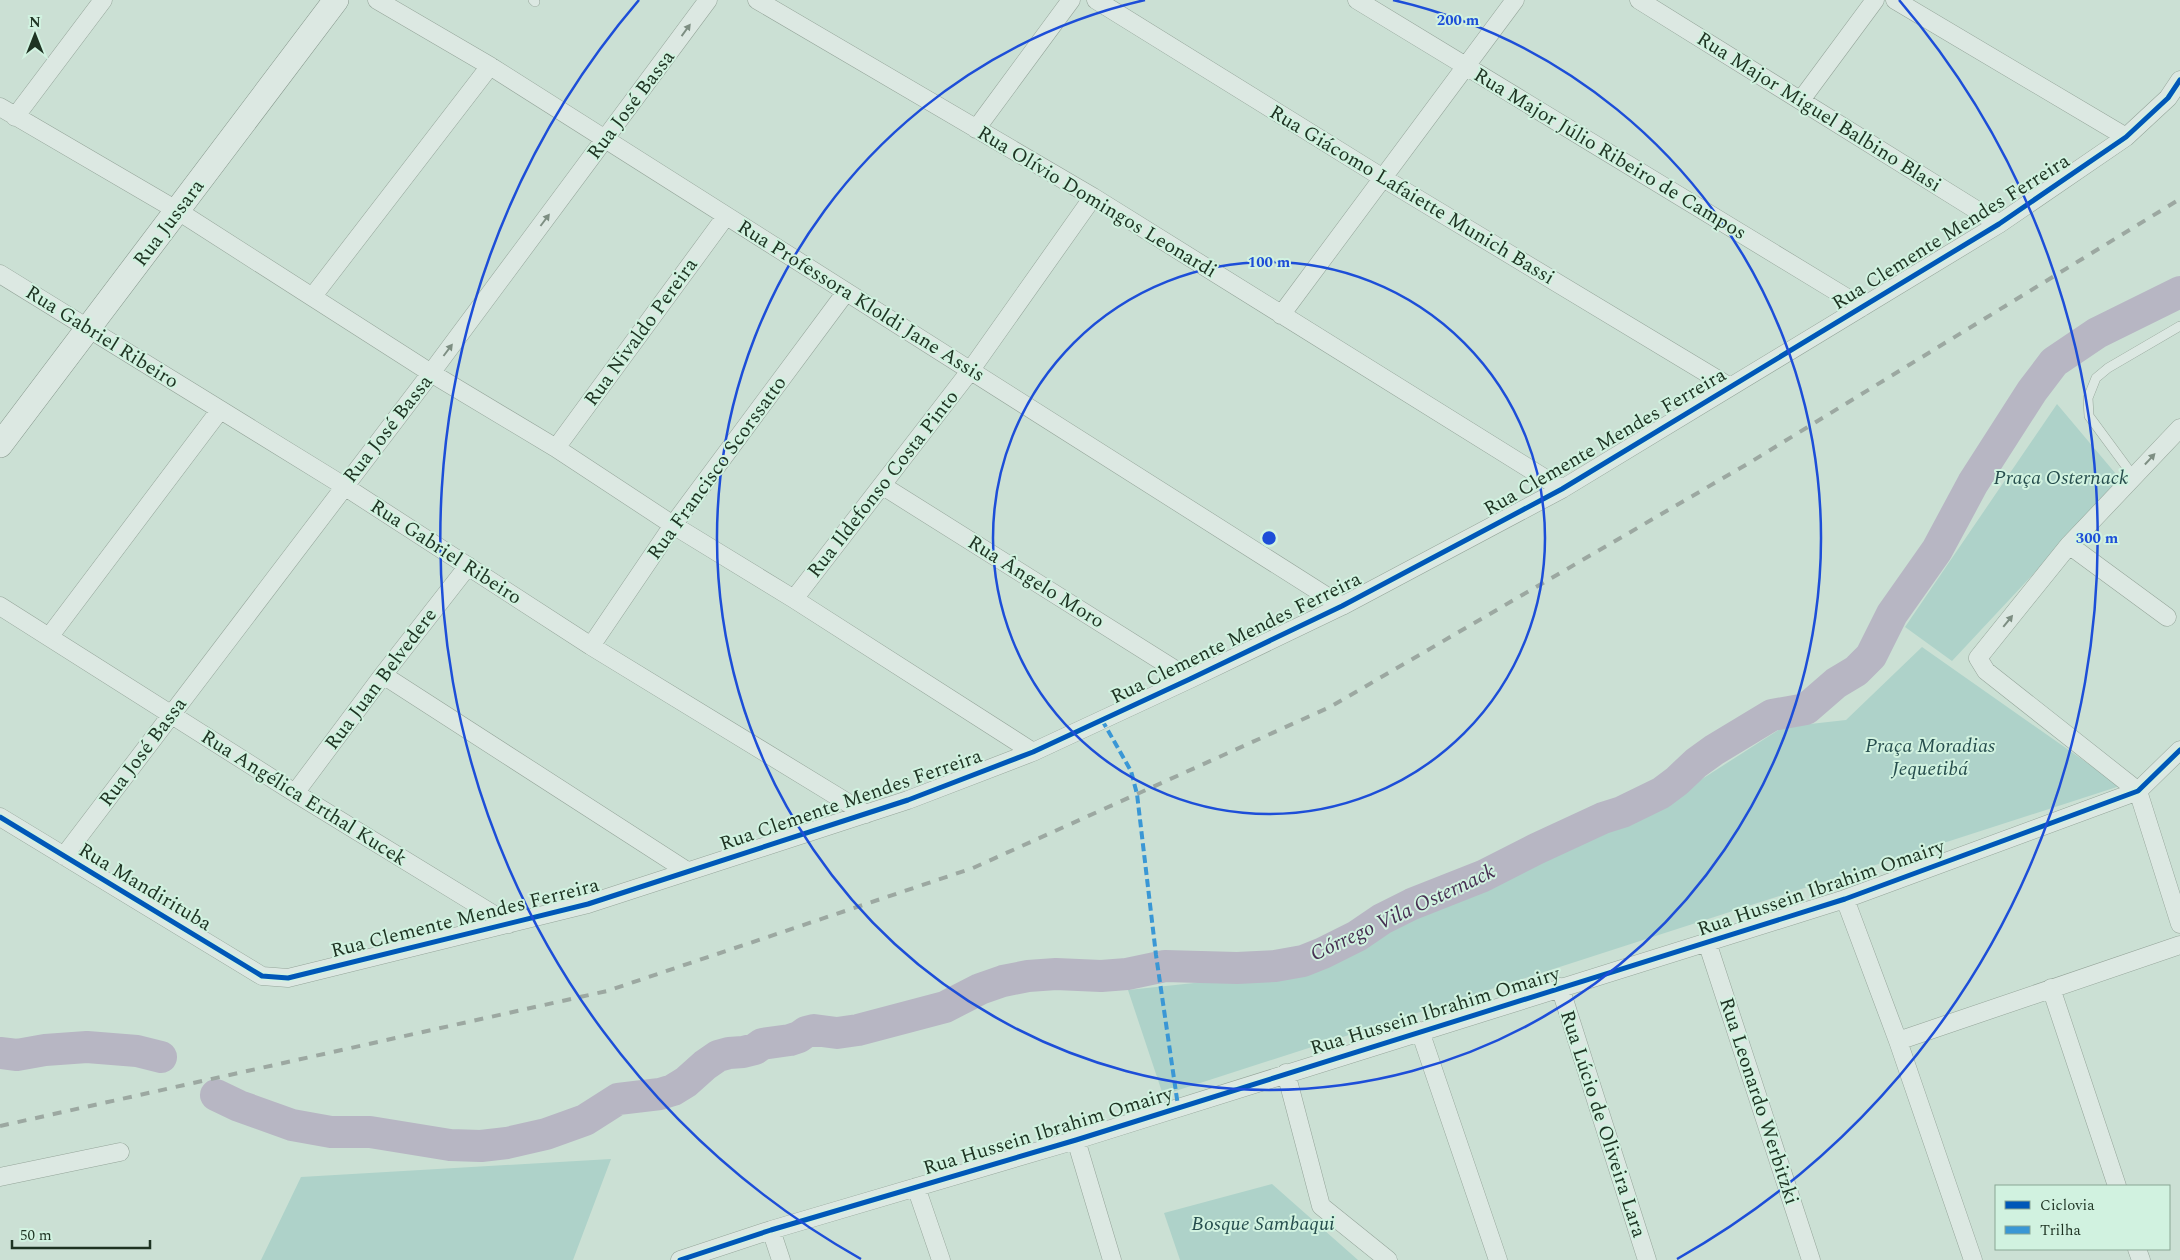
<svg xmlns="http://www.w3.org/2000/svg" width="2180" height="1260" font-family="Spectral,serif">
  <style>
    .green { fill: #aed2c9 }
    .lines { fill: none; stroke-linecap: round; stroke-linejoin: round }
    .river { stroke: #b7b6c3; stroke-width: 32 }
    .lane-casing { stroke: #95a59a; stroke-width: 10 }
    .street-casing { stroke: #95a59a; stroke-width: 19 }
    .secondary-casing { stroke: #84958a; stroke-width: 26 }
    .lane { stroke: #dce8e2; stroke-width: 9 }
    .street { stroke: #dce8e2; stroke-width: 18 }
    .secondary { stroke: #dce8e2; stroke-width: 25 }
    .rail { stroke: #9ca8a1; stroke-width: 4; stroke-dasharray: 9 9; stroke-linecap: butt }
    .quiet { stroke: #3a97d5; stroke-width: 4; stroke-dasharray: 8 4; stroke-linecap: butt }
    .cycleway-casing { stroke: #d1f2e0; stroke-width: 8 }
    .cycleway { stroke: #0057b8; stroke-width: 5 }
    .oneway { fill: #7d8e82 }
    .ring { fill: none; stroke: #1d4ed8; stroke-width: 2.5 }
    .labels { text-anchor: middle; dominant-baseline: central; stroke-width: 4; stroke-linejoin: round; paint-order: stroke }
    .street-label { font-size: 20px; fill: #1e3322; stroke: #d1f2e0 }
    .park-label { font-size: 20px; font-style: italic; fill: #264d4d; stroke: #d1f2e0 }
    .water-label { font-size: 21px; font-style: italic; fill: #462e51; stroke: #d1f2e0 }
    .centre { fill: #1d4ed8; stroke: #d1f2e0; stroke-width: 2.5 }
    .ring-label { font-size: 15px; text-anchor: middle; font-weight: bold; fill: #1d4ed8; stroke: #d1f2e0; stroke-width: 4; stroke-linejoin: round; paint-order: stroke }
  </style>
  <rect width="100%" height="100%" fill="#cbe0d4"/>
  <path class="green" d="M2057 404 2121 480 1952 661 1905 627Z
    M1922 647 2120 786 1163 1095 1128 990 1306 971 1425 910 1660 806 1783 727 1846 720Z
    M611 1159 573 1260H261L301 1177Z
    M1272 1184 1358 1260H1180L1164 1213Z"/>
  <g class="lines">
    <path class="river" d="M0 1053 17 1055 45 1050 87 1047 137 1051 161 1057
      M216 1095 239 1106 292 1125 331 1132H370L450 1145 481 1146 507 1143 546 1134 585 1120 618 1099 660 1094 673 1090 686 1082 705 1065 718 1056 729 1053 743 1052 755 1049 762 1044 790 1040 799 1037 806 1032 814 1030 837 1033 858 1030 945 1007 980 989 1003 981 1028 976 1056 974 1101 976 1127 974 1165 966 1237 968 1275 966 1303 961 1323 953 1357 936 1382 919 1412 904 1483 876 1536 849 1603 818 1622 812 1661 793 1677 781 1696 763 1714 750 1772 715 1806 709 1836 683 1856 671 1871 656 1892 614 1937 550 1973 483 2032 391 2054 362 2097 333 2180 292"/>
    <defs>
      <path id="lane" d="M533 0 535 2
        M2134 477 2089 416 2088 398 2096 378 2108 368 2180 326"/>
      <path id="street" d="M377 0 490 66 1342 606
        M757 0 1093 197 1562 489
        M1096 0 1383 178 1730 387
        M1357 0 1862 307
        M1639 0 1999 224
        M1895 0 2126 137
        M1801 100 1875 0
        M0 107 178 211 431 373 556 448 673 525 794 599 1033 752
        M15 117 103 0
        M976 129 1071 0
        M0 274 344 486 591 646 866 814
        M313 296 490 66
        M1281 315 1515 0
        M2180 428 2069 545 1978 658 1986 671 2138 791 2180 924
        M556 448 726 216
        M883 486 1190 679
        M2069 545 2167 617
        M794 599 970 371 1093 197
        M0 606 295 793 509 924
        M49 637 220 410
        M591 646 673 525 846 292
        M383 675 687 871
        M295 793 383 675 468 566
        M0 817 262 976 288 978 588 904 908 800 1033 752 1190 679 1342 606 1562 489 1999 224 2126 137 2168 98 2180 80
        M64 856 431 373 708 0
        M1845 899 1898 1041 1973 1260
        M1707 942 1811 1260
        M1560 987 1647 1260
        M2051 988 2117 1186
        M1420 1031 1498 1260
        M1898 1041 2180 945
        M1286 1073 1321 1206 1388 1260
        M1076 1140 1112 1260
        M0 1177 120 1152
        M916 1187 941 1260
        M771 1230 781 1260
        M2137 1249 2141 1260
        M680 1260 771 1230 1076 1140 1845 899 2138 791 2180 750"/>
      <path id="secondary" d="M0 445 336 0"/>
    </defs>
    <use href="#lane" class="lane-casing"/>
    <use href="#street" class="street-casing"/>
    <use href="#secondary" class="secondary-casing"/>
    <use href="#lane" class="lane"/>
    <use href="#street" class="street"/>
    <use href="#secondary" class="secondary"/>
    <path class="rail" d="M0 1126 607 991 973 868 1330 707 1749 463 2180 199"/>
    <path class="quiet" d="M1102 720 1131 771 1137 794 1156 955 1178 1106"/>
    <defs>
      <path id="cycleway" d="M0 817 262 976 288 978 588 904 908 800 1033 752 1190 679 1342 606 1562 489 1999 224 2126 137 2168 98 2180 80
        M680 1260 771 1230 1076 1140 1845 899 2138 791 2180 750"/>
    </defs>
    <use href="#cycleway" class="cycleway-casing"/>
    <use href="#cycleway" class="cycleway"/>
  </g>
  <defs><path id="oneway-solid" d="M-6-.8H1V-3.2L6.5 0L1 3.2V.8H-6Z" transform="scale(1.25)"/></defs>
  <g class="oneway">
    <use href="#oneway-solid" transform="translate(686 30) rotate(-54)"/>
    <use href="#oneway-solid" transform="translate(545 220) rotate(-53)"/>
    <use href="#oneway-solid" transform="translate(448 350) rotate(-53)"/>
    <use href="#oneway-solid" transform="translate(2150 459) rotate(-47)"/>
    <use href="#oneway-solid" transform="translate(2008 621) rotate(-51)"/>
  </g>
  <g class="ring">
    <circle cx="1269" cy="538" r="276"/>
    <path d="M1393 0A552 552 0 1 1 1145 0"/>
    <path d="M861 1259A828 828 0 0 1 639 0M1899 0A828 828 0 0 1 1677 1259"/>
  </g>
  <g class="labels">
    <g class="street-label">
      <text transform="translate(631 105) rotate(-53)">Rua José Bassa</text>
      <text transform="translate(1819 112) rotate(32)">Rua Major Miguel Balbino Blasi</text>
      <text transform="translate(1610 154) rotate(31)">Rua Major Júlio Ribeiro de Campos</text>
      <text transform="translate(1412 195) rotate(31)">Rua Giácomo Lafaiette Munich Bassi</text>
      <text transform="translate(1097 202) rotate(31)">Rua Olívio Domingos Leonardi</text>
      <text transform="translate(169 223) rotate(-53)">Rua Jussara</text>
      <text transform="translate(1951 232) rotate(-32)">Rua Clemente Mendes Ferreira</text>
      <text transform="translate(861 301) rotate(32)">Rua Professora Kloldi Jane Assis</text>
      <text transform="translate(641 332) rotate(-54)">Rua Nivaldo Pereira</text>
      <text transform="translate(102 337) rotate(32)">Rua Gabriel Ribeiro</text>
      <text transform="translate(388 429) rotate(-52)">Rua José Bassa</text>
      <text transform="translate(1605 442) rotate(-30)">Rua Clemente Mendes Ferreira</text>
      <text transform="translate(717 468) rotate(-54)">Rua Francisco Scorssatto</text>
      <text transform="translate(883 484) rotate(-52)">Rua Ildefonso Costa Pinto</text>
      <text transform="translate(446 552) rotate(33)">Rua Gabriel Ribeiro</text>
      <text transform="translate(1036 582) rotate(32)">Rua Ângelo Moro</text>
      <text transform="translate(1236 638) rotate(-26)">Rua Clemente Mendes Ferreira</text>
      <text transform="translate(381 679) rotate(-53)">Rua Juan Belvedere</text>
      <text transform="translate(143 752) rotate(-53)">Rua José Bassa</text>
      <text transform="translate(304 798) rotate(32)">Rua Angélica Erthal Kucek</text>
      <text transform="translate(851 800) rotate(-19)">Rua Clemente Mendes Ferreira</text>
      <text transform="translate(145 887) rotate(31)">Rua Mandirituba</text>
      <text transform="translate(1821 888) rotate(-19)">Rua Hussein Ibrahim Omairy</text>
      <text transform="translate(465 918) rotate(-14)">Rua Clemente Mendes Ferreira</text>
      <text transform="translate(1435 1011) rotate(-17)">Rua Hussein Ibrahim Omairy</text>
      <text transform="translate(1759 1101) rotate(72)">Rua Leonardo Werbitzki</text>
      <text transform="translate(1603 1124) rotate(72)">Rua Lúcio de Oliveira Lara</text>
      <text transform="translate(1048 1131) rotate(-17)">Rua Hussein Ibrahim Omairy</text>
    </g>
    <g class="park-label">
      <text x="2061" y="478">Praça Osternack</text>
      <text x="1930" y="746">Praça Moradias<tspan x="1930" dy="23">Jequetibá</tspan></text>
      <text x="1263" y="1224">Bosque Sambaqui</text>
    </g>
    <g class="water-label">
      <text transform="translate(1403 913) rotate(-25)">Córrego Vila Osternack</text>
    </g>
  </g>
  <circle cx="1269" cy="538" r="8" class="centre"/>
  <g class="ring-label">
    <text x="1458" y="25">200 m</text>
    <text x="1269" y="267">100 m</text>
    <text x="2097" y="543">300 m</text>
  </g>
  <rect x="1995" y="1185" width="175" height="65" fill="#d1f2e0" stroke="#89a694"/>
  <rect x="2005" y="1201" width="25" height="8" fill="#0057b8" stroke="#89a694"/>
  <text x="2040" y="1210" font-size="15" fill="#1e3322">Ciclovia</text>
  <rect x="2005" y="1226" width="25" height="8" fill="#3a97d5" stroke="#89a694"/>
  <text x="2040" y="1235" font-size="15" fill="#1e3322">Trilha</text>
  <g transform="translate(35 35)" stroke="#d1f2e0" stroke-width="4" paint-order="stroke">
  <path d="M0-4L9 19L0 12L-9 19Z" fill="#1e3322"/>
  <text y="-8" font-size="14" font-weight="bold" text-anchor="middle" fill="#1e3322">N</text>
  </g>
  <path d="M12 1240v8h138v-8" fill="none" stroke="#1e3322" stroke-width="2.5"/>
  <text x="20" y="1240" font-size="15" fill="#1e3322" stroke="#d1f2e0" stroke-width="4" paint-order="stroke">50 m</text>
</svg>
